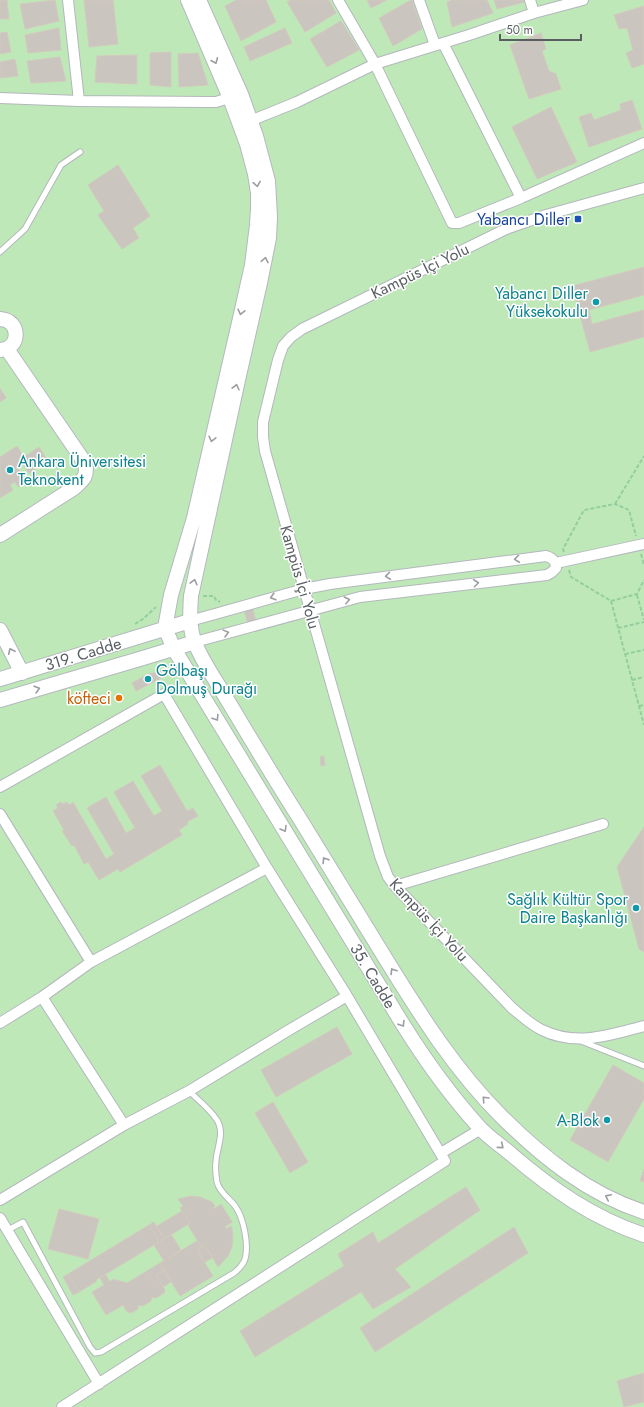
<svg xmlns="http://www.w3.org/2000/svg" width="644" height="1407" font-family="Jost,sans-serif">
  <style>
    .green { fill: #bfe8b9 }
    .building { fill: #cac5bf; stroke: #d3cabe }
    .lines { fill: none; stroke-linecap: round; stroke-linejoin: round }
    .lane-casing { stroke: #b3b8bc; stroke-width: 7 }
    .street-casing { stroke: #b3b8bc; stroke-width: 12 }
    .secondary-casing { stroke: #b4b9be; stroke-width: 16 }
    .path { stroke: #94ce9e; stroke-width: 2; stroke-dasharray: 4 2; stroke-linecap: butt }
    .lane { stroke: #fff; stroke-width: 5 }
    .street { stroke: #fff; stroke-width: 10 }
    .secondary { stroke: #fff; stroke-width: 14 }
    .oneway { stroke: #9b9ea1 }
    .transit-dot { fill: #1a4fb4; stroke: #fff; stroke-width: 1.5 }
    .culture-dot { fill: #0f9aa8; stroke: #fff; stroke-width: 1.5 }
    .food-dot { fill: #e8710a; stroke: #fff; stroke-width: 1.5 }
    .labels { text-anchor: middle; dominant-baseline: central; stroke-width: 3; stroke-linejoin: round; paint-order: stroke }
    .transit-label { font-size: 16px; fill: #164399; stroke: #fff; text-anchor: end }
    .street-label { font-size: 16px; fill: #595e63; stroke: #fff }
    .culture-label { font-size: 16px; fill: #0d838f; stroke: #fff; text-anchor: end }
    .food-label { font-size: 16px; fill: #c56008; stroke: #fff; text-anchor: end }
  </style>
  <rect width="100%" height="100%" fill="#eee9e0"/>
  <path class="green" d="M0 0H644V1407H0Z"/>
  <path class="building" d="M0 0H7L9 19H0Z
    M55 0 59 21 25 29 20 4Z
    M84 0H113L118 44 89 47Z
    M236 0H266L276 22 241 41 225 6Z
    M290 0H329L336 13 305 32 287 2Z
    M367 0H387L371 8Z
    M411 0H412L422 29 393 46 379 18Z
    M452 0H487L493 13 452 27 447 2Z
    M494 0H525V2L497 9Z
    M644 6V64L632 68 626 53 633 50 627 28 619 29 614 15Z
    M341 21 359 50 327 67 310 39Z
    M59 28 61 50 28 53 25 35Z
    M285 28 292 43 250 61 244 47Z
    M7 32 11 52 0 54V33Z
    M541 33 546 49 542 51 549 71 556 74 561 89 529 99 510 45Z
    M171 52V87L150 85V53Z
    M198 53 208 85 179 87 178 54Z
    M137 55V84L95 82 97 56Z
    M60 57 66 81 31 83 27 61Z
    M15 59 18 76 0 78V62Z
    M632 100 642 129 589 147 579 117 591 113 594 120 621 110 620 104Z
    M551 107 577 162 537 179 512 127Z
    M118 165 150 216 133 228 139 238 122 249 98 215 104 211 88 185Z
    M644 267V295L589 310 592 324 644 310V337L590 352 572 286Z
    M0 388 6 398 0 402Z
    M17 446 24 457 39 447 48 461 29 473 22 463 17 467 27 481 18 487 15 482 10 485 13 490 0 498V457Z
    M251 601 256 621 248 624 242 603Z
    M165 671V676L136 691 132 683 148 674Z
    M324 756 325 765 321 766 320 757Z
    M160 765 187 811 193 808 198 816 187 822 188 824 179 830 182 835 120 872 118 869 99 880 88 862 84 864 74 845 72 846 62 831 64 830 53 811 58 808 56 805 61 802 62 804 67 802 69 805 73 802 106 859 114 854 87 808 106 797 126 833 135 828 114 792 133 781 154 816 162 811 141 776Z
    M644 827V952L639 949 617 867Z
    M337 1027 352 1054 276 1097 261 1070Z
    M613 1065 644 1083V1099L608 1162 570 1140Z
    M273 1102 308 1162 290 1173 255 1113Z
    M644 1169V1182L640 1181Z
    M466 1187 480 1210 395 1269 411 1287 373 1309 361 1292 255 1357 240 1331 344 1266 338 1254 373 1232 378 1243Z
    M191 1196 200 1197 212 1202 215 1206 213 1208 214 1209 221 1204 232 1222 225 1227 226 1229 231 1226 232 1228 233 1237 232 1247 228 1256 218 1267 205 1245 201 1247 188 1225 190 1223 180 1208 183 1206 178 1199Z
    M59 1209 99 1219 88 1259 48 1249Z
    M182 1211 190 1223 164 1239 157 1226Z
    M154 1222 164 1239 159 1242 149 1225Z
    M149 1225 159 1242 96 1280 97 1281 79 1292 68 1274Z
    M514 1227 528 1253 375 1352 360 1328Z
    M171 1234 181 1250 164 1261 154 1245Z
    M197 1241 201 1247 197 1250 213 1276 180 1296 160 1263Z
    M205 1245 212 1258 205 1262 197 1250Z
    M160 1263 164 1270 156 1275 165 1290 164 1293 156 1298 152 1297 151 1301 143 1306 140 1305 138 1306V1309L131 1313 127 1312 123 1305 106 1315 92 1292 104 1285 100 1278 105 1274 110 1282 113 1279 127 1283Z
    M164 1270 171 1282 163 1287 156 1275Z
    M68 1274 79 1292 73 1295 63 1277Z
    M644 1373V1402L624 1407 617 1381Z"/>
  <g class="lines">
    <defs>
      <path id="lane" d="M0 252 25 229 61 165 80 152
        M581 1041 644 1066
        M8 1230 23 1222 90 1347 95 1353 101 1352 234 1273C239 1269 243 1265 245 1259 249 1246 244 1218 235 1206 230 1199 219 1192 217 1182 216 1176 215 1168 216 1161 217 1147 225 1133 217 1120 210 1109 198 1100 189 1091"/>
      <path id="street" d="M68 0 79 101
        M338 0 375 64 452 223H459L521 198 644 143
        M419 0 435 45
        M530 0 534 13
        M443 43 521 198
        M0 98 79 101 207 102H216L235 96
        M245 123 297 102 375 64 469 35 534 13 583 0
        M644 188 546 215 506 229 302 329 291 337 283 346 278 360 263 422V437L265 451 380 856 388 877 395 886 512 1008C522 1016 531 1025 542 1030 577 1047 609 1035 644 1026
        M556 563 644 544
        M190 621 304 589 330 584 546 556C553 558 556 561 556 568L552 572 547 575 360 597 195 642
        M0 787 164 694 267 868 347 996 445 1161 62 1407
        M0 814 91 962
        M395 886 603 824
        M42 997 124 1125
        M0 1023 42 997 91 962 267 868
        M441 1153 481 1129
        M0 1200 124 1125 189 1091 289 1030 347 996
        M0 1218 99 1384"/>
      <path id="secondary" d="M188 0 230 98 247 144 255 174 258 193V208L257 225 252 265 241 314 194 518 171 595 165 628 174 649 402 1023C425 1060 450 1095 480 1128 489 1138 502 1146 512 1155 553 1190 593 1218 644 1235
        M199 0 241 94 256 136 268 181 270 217 269 238 260 283 238 380 191 596C190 612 189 628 195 643 203 663 217 682 228 701 252 741 275 780 300 819 329 866 358 914 387 961 421 1016 455 1070 501 1116 542 1157 588 1194 644 1212
        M0 319C21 320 21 349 0 350
        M0 535 74 488C84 479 88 476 85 463L7 349
        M0 630 22 673
        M0 679 190 621
        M0 700 143 658 195 642"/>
    </defs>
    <use href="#lane" class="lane-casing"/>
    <use href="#street" class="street-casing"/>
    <use href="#secondary" class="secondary-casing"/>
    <path class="path" d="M615 504 644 456
      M564 552 563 549 584 510 615 504 629 510 636 536
      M641 554 644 565
      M569 570 571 577 611 601 637 594 644 580
      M637 595 644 620
      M203 596H214L216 600 220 602
      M611 601 644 725
      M135 624 143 619 156 607
      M618 628 644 622
      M625 654 644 650
      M632 680 644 677
      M639 706 644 705"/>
    <use href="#lane" class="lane"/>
    <use href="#street" class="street"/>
    <use href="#secondary" class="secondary"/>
  </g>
  <defs><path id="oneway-chevron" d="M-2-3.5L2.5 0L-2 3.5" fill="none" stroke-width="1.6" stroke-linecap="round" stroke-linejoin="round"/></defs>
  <g class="oneway">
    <use href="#oneway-chevron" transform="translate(215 61) rotate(67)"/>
    <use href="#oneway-chevron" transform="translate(257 184) rotate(81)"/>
    <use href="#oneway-chevron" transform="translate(265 260) rotate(-79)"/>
    <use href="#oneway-chevron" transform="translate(241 312) rotate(103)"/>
    <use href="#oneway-chevron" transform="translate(236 387) rotate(-77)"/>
    <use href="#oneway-chevron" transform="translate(212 439) rotate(103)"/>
    <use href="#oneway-chevron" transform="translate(517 559) rotate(172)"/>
    <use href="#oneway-chevron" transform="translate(388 576) rotate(172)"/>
    <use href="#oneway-chevron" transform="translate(194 582) rotate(-76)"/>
    <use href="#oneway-chevron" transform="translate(476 583) rotate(-7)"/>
    <use href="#oneway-chevron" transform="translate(273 597) rotate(164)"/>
    <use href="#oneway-chevron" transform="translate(347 600) rotate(-14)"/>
    <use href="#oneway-chevron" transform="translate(226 633) rotate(-15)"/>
    <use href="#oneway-chevron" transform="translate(11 651) rotate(-115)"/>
    <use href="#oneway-chevron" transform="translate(37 689) rotate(-16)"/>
    <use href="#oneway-chevron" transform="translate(216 718) rotate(58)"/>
    <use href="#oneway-chevron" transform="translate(284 829) rotate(59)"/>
    <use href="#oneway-chevron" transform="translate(325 860) rotate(-122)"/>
    <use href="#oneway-chevron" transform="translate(393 971) rotate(-122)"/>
    <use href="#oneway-chevron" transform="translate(402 1024) rotate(58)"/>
    <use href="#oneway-chevron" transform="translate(485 1099) rotate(-133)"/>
    <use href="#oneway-chevron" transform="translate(501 1146) rotate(40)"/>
    <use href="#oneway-chevron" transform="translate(608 1197) rotate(-154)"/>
  </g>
  <rect class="transit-dot" x="574" y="215" width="8" height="8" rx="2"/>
  <g class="culture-dot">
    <circle cx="596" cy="302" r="4"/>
    <circle cx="10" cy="470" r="4"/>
    <circle cx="148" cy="679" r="4"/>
    <circle cx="636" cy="908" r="4"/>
    <circle cx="607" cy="1120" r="4"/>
  </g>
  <circle class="food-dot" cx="119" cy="698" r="4"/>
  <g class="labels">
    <g class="transit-label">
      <text x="570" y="219">Yabancı Diller</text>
    </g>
    <g class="street-label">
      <text transform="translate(420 271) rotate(-26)">Kampüs İçi Yolu</text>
      <text transform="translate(300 577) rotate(74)">Kampüs İçi Yolu</text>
      <text transform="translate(83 654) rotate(-17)">319. Cadde</text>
      <text transform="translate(429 920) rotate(47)">Kampüs İçi Yolu</text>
      <text transform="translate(373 976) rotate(59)">35. Cadde</text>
    </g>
    <g class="culture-label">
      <text x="588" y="293">Yabancı Diller<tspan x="588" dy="18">Yüksekokulu</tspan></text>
      <text x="18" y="461" text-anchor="start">Ankara Üniversitesi<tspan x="18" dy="18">Teknokent</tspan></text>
      <text x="156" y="670" text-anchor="start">Gölbaşı<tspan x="156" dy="18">Dolmuş Durağı</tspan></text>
      <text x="628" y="899">Sağlık Kültür Spor<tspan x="628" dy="18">Daire Başkanlığı</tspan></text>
      <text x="599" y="1120">A-Blok</text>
    </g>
    <g class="food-label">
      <text x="111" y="698">köfteci</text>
    </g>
  </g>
  <path d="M500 34v6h81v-6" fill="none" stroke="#595e63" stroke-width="2"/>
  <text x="506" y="34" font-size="12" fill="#595e63" stroke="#ffffff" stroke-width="3" paint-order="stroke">50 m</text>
</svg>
